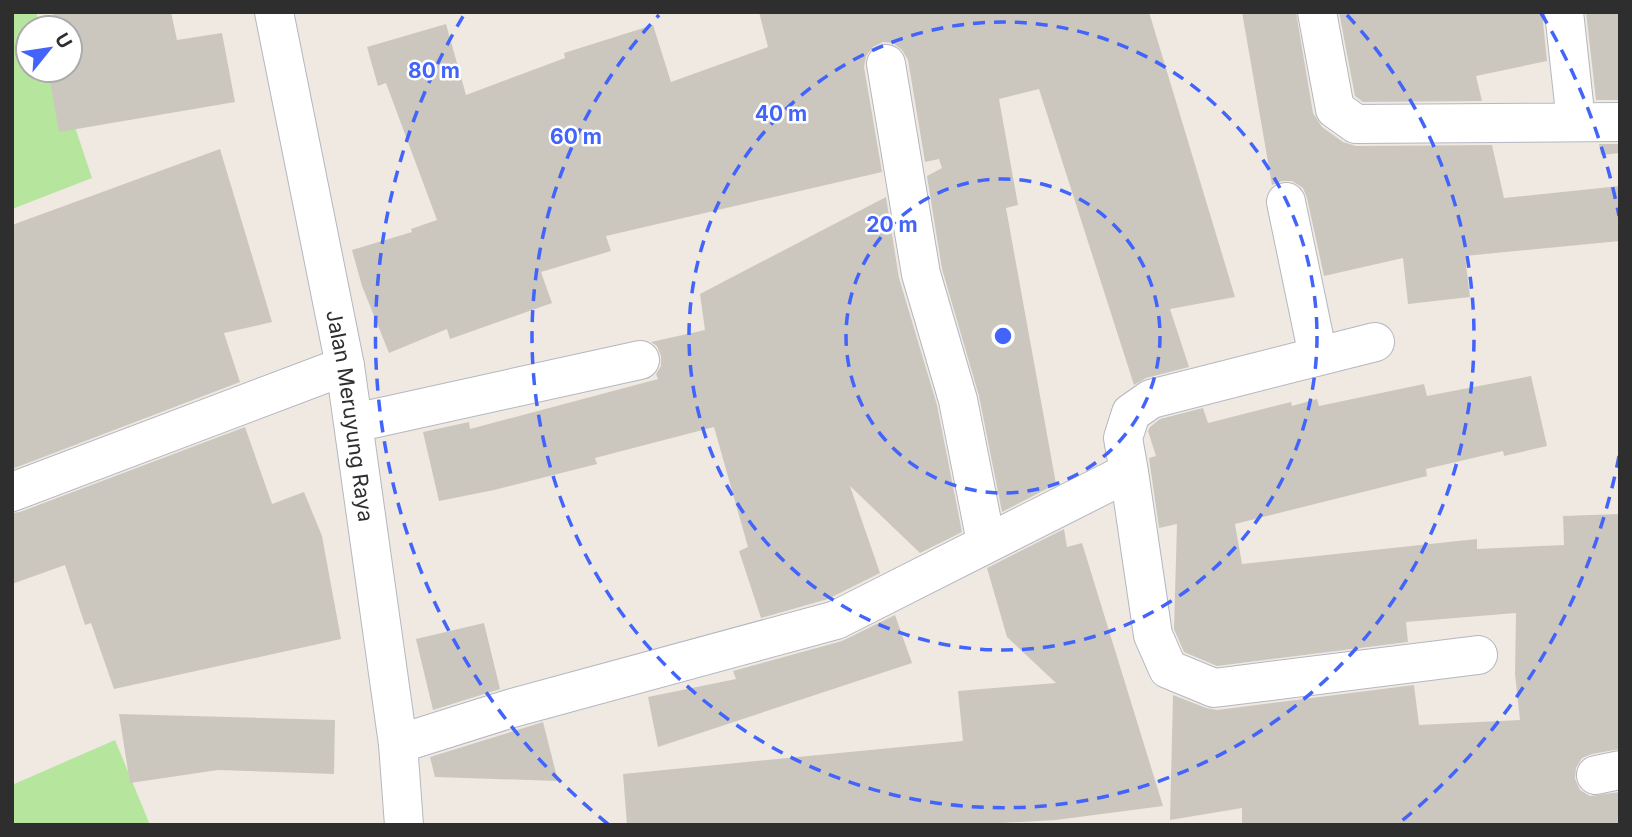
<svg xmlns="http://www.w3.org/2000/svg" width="1632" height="837" font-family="Inter,sans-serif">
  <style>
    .green { fill: #b6e59e }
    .building { fill: #cbc7bf }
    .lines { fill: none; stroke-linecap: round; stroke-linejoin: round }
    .minor-casing { stroke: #b4b7c1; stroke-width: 40 }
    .secondary-casing { stroke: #b4b7c1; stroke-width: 40 }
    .minor { stroke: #fff; stroke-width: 38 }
    .secondary { stroke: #fff; stroke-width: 38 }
    .ring { fill: none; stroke: #4264fb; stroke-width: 3.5; stroke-dasharray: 12 9 }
    .labels { text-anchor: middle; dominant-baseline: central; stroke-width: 5; stroke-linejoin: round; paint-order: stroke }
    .street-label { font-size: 21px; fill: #2e2e2e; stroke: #fff }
    .centre { fill: #4264fb; stroke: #fff; stroke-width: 3.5 }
    .ring-label { font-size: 21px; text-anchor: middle; font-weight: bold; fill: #4264fb; stroke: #fff; stroke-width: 5; stroke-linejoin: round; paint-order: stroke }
  </style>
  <rect width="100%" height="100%" fill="#efe9e1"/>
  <path class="green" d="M12 12H36L41 28H28V70H56L92 178 12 209Z
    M115 740 150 825H12V785Z"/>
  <path class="building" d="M53 12H171L177 40 222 33 235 102 59 132 48 70H70V28H56Z
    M759 12H1149L1235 297 1170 309 1189 367 1146 378 1134 385 1039 89 999 99 1018 205 1006 208 1056 484 1002 512 979 396 942 269 927 176 942 168 939 159 925 162 908 60 902 50 893 43 883 42 873 47 866 56 864 67 882 172 606 236 611 251 541 272 552 303 450 339 447 329 389 353 362 286 352 250 412 232 411 229 437 220 386 83 378 86 367 47 446 24 466 95 565 58 564 53 653 25 671 82 768 47Z
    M1242 12H1296L1313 113 1322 127 1343 142 1356 146 1492 145 1504 198 1620 186V241L1465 256 1470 297 1408 304 1403 258 1324 276 1307 198 1303 188 1292 181H1282L1272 185Z
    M1339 12H1542L1547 61 1476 76 1482 101 1363 102 1355 96Z
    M1586 12H1620V100H1596Z
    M1599 144H1620V153L1601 155Z
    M220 149 272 322 224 333 240 382 12 469V225Z
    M886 197 899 278 937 405 962 532 920 553 850 486 880 573 828 599 761 618 739 551 748 547 714 427 595 458 597 464 494 490 439 501 423 432 469 422 470 429 658 379 656 374 661 366V356L657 346 651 342 705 330 700 294Z
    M1531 376 1547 446 1504 456 1503 451 1426 469 1427 476 1235 524 1242 564 1477 539V549L1564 545 1563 516 1620 514V749L1592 754 1582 758 1576 768 1575 779 1580 790 1590 796 1620 792V825H1242V808L1170 820 1173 695 1206 708 1217 710 1414 685 1419 725 1520 720 1515 674 1516 613 1406 622 1408 642 1217 666 1184 652 1174 629 1177 524 1159 528 1149 458 1156 456 1148 431 1150 427 1160 419 1203 408 1208 423 1291 402 1292 406 1317 399 1319 406 1424 384 1427 396Z
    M245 427 272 504 304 492 322 536 341 639 114 689 91 623 85 625 65 565 12 584V513L20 512Z
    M1064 529 1067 547 1082 543 1163 806 1056 820 966 825H627L623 774 963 741 958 691 1056 683 1007 637 987 568Z
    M895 615 912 663 658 747 648 697 736 679 733 671 842 641Z
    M484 623 500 689 433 710 416 639Z
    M119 714 335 720 334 774 218 770 130 783Z
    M543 722 558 781 435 777 430 757Z"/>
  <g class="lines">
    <defs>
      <path id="minor" d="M1317 12 1335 109 1356 124 1620 122
        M1564 12 1576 122
        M886 64 921 274 958 400 986 542
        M1286 202 1318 356
        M354 423 640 360
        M1129 472 1123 438 1131 413 1151 399 1375 342
        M12 492 345 366
        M398 744 509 709 836 620 1129 472 1153 635 1168 669 1214 688 1478 655
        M1596 775 1620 770"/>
      <g id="secondary">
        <path id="s1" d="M274 12 345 366 398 744 404 825"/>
      </g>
    </defs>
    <use href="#minor" class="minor-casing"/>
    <use href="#secondary" class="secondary-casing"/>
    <use href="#minor" class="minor"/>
    <use href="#secondary" class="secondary"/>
  </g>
  <g class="ring">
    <circle cx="1003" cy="336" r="157"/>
    <circle cx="1003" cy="336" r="314"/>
    <path d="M1347 15A471 471 0 1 1 659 15"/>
    <path d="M1619 456A628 628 0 0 1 1398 824M608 824A628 628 0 0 1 465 13M1541 13A628 628 0 0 1 1619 216"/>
  </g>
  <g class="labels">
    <g class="street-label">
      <text stroke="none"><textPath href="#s1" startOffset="411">Jalan Meruyung Raya</textPath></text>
    </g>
  </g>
  <circle cx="1003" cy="336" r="10" class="centre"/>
  <g class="ring-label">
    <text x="434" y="78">80 m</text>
    <text x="781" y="121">40 m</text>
    <text x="576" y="144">60 m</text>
    <text x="892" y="232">20 m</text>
  </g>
  <rect width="1632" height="837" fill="none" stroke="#2e2e2e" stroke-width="28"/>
  <g transform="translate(49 49) rotate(60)"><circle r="33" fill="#ffffff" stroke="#ababab" stroke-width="2"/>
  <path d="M0-5L12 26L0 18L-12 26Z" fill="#4264fb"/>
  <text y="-10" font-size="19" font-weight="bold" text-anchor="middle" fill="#2e2e2e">U</text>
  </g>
</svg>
